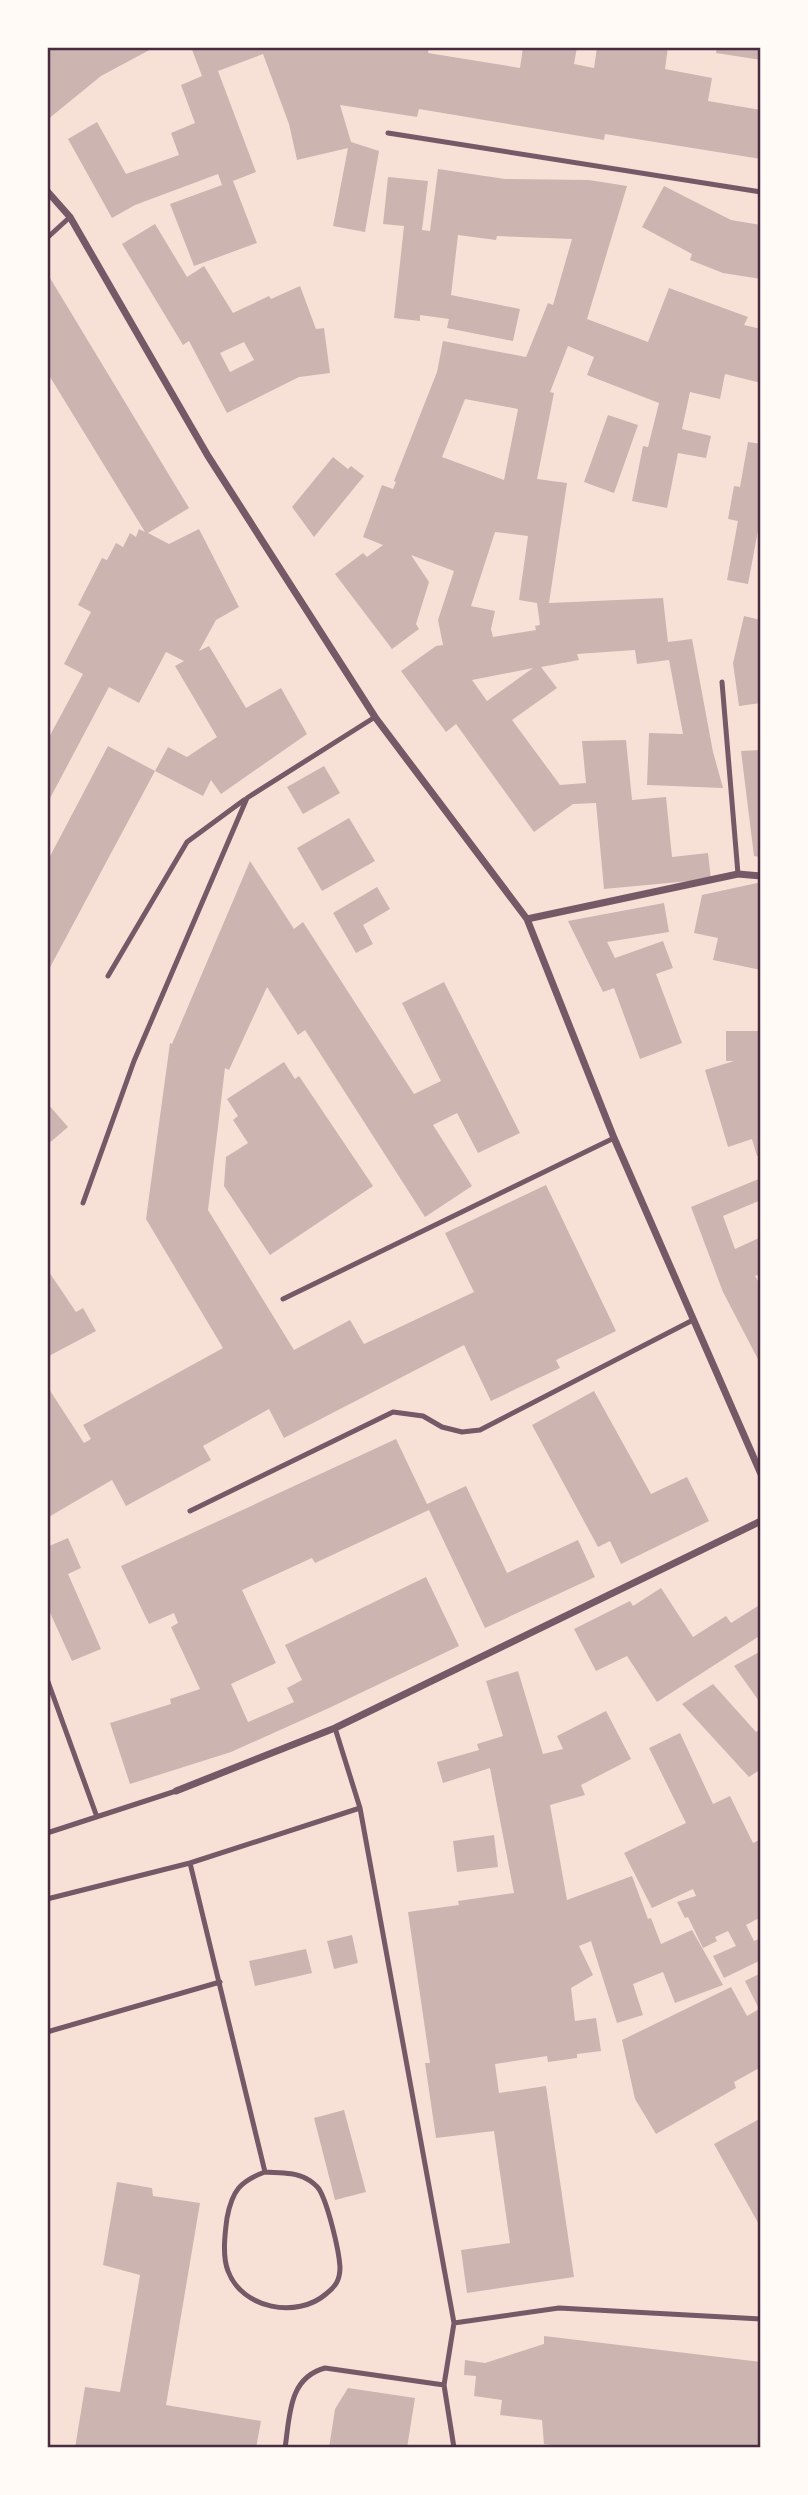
<svg xmlns="http://www.w3.org/2000/svg" width="808" height="2495" font-family="Georgia,serif">
  <style>
    .building { fill: #ccb4b1; fill-rule: evenodd }
    .lines { fill: none; stroke-linecap: round; stroke-linejoin: round }
    .service { stroke: #755966; stroke-width: 5 }
    .minor { stroke: #755966; stroke-width: 7 }
    .neatline { fill: none; stroke: #4a2c40; stroke-width: 2.5 }
  </style>
  <rect width="100%" height="100%" fill="#f7e1d7"/>
  <path class="building" d="M54 47H155L101 76 47 120V53Z
    M191 47H429L428 53 520 68 523 47H577L574 64 594 68 597 47H668L665 69 712 78 708 101 761 110V159L605 134 604 140 419 109 417 117 340 105 351 142 379 151 365 232 333 226 348 148 297 160 289 124 263 54 218 71 256 172 233 181 257 243 194 266 170 204 222 185 218 174 135 205 112 218 68 139 97 122 126 174 179 155 171 133 195 123 181 85 202 76Z
    M717 47H761V60L716 53Z
    M438 169 505 179 589 180 627 186 587 319 648 342 669 288 748 317 744 325 761 329V383L725 374 720 399 690 392 682 429 711 436 706 458 678 453 667 508 632 501 643 446 648 447 659 403 587 375 594 357 568 346 550 392 554 393 537 479 567 483 549 603 663 598 668 642 692 639 713 752 723 788 647 785 649 733 683 734 669 660 637 664 635 650 577 654 579 660 541 667 557 688 512 720 560 785 586 783 582 741 626 740 632 800 666 797 672 857 708 853 711 879 604 889 596 803 573 804 534 832 456 724 446 732 401 671 436 646 443 645 438 620 454 571 411 555 429 582 416 624 419 629 392 649 335 574 363 553 367 557 383 545 363 537 382 485 393 489 396 482 394 481 437 372 443 341 526 357 548 303 553 305 572 239 497 236 496 240 458 235 451 295 520 309 513 341 447 328 449 319 420 315V321L394 318 404 226 383 224 388 177 428 181 422 230 430 231ZM465 399 518 409 504 480 442 457ZM495 532 528 536 519 600 537 603 540 625 535 626 536 630 493 637 491 629 495 611 471 606ZM533 668 487 701 472 680Z
    M664 186 731 220 761 225V279L723 273 690 260 692 254 642 227Z
    M155 224 187 277 204 266 233 313 269 296 271 299 300 286 316 329 324 328 330 373 299 377 227 413 189 341 183 345 122 244ZM244 342 254 360 230 372 220 353Z
    M47 273 189 508 148 533 169 544 199 529 239 607 216 620 199 651 209 646 246 708 281 688 307 734 221 794 211 780 203 796 155 771 47 973V862L108 746 155 771 168 747 187 757 217 737 175 666 184 661 166 652 139 703 109 687 47 804V741L83 674 64 664 91 612 78 605 102 558 107 560 116 543 123 547 130 533 136 537 139 529 145 532 47 372Z
    M608 415 638 425 614 493 584 482Z
    M748 442 761 444V525H759L748 584 727 580 738 521 728 519 734 486 740 487Z
    M333 457 348 469 351 466 364 476 314 537 292 507Z
    M744 616 761 620V703L739 706 733 663Z
    M761 750V857L754 856 741 751Z
    M324 766 340 793 303 814 287 787Z
    M349 818 375 861 322 891 297 848Z
    M250 861 294 929 303 922 414 1094 441 1081 402 1003 444 982 520 1133 478 1153 457 1113 433 1125 472 1186 425 1217 305 1030 298 1035 267 987 229 1070 225 1068 208 1210 294 1350 350 1320 364 1344 474 1292 445 1233 546 1185 616 1331 556 1360 560 1368 491 1401 464 1345 284 1438 269 1409 203 1446 211 1460 126 1506 112 1480 47 1518V1454L50 1452 47 1448V1386L84 1443 91 1439 83 1425 223 1348 146 1219 170 1043 172 1044Z
    M757 883 761 884V970L713 960 718 938 694 933 702 895Z
    M377 887 390 909 363 925 373 944 356 953 333 913Z
    M664 903 669 932 607 942 615 958 663 941 673 968 656 974 682 1043 640 1059 614 988 603 992 568 921Z
    M726 1031H761V1155L757 1156 752 1139 728 1147 705 1070 734 1061H726Z
    M284 1062 295 1079 299 1076 373 1186 270 1255 224 1186 226 1157 248 1143 233 1120 238 1116 227 1099Z
    M47 1103 68 1127 47 1145Z
    M761 1178V1200L723 1216 735 1249 761 1237V1274L755 1276 761 1286V1365L723 1292 691 1207Z
    M47 1269 76 1312 83 1308 96 1331 47 1357Z
    M594 1391 651 1494 687 1477 709 1521 621 1564 610 1541 598 1547 532 1425Z
    M396 1439 427 1504 466 1486 507 1573 578 1540 595 1577 485 1628 429 1510 315 1563 312 1558 242 1590 276 1663 231 1684 248 1722 294 1702 287 1688 302 1680 285 1645 426 1577 459 1646 329 1708 231 1752 130 1784 110 1723 171 1704 170 1699 200 1689 171 1627 178 1623 174 1613 149 1624 121 1566Z
    M68 1538 81 1568 68 1574 101 1649 72 1661 47 1606V1547Z
    M661 1588 693 1637 726 1616 731 1623 761 1604V1635L657 1702 627 1656 596 1671 574 1629 630 1601 633 1606Z
    M761 1651V1704L734 1666Z
    M518 1671 543 1754 563 1749 557 1736 606 1711 631 1759 581 1785 585 1795 550 1805 567 1900 632 1876 648 1919 651 1918 661 1944 692 1930 723 1985 675 2003 663 1972 633 1984 643 2015 617 2023 591 1941 579 1946 593 1975 571 1988 575 2021 596 2018 601 2051 577 2054V2058L548 2062 547 2056 495 2064 499 2093 546 2086 574 2277 467 2293 461 2250 510 2243 494 2131 436 2138 425 2063H430L408 1912 459 1905 458 1901 514 1893 490 1768 443 1783 437 1762 479 1750 477 1744 503 1736 486 1681Z
    M713 1684 756 1732 761 1728V1769L749 1777 682 1704Z
    M680 1733 713 1804 730 1796 753 1843 761 1839V1917L746 1925 754 1941 761 1938V1964L759 1961 724 1978 713 1956 736 1946 728 1931 715 1937 717 1941 703 1948 688 1917 685 1918 677 1902 696 1896 693 1889 652 1908 624 1853 686 1823 649 1748Z
    M494 1835 498 1867 457 1872 453 1841Z
    M352 1935 358 1963 334 1969 327 1941Z
    M306 1949 312 1973 255 1986 249 1961Z
    M761 1973V2067L734 2082 736 2088 656 2134 635 2099 622 2040 731 1987 747 2016 759 2009 745 1981Z
    M344 2110 366 2192 335 2200 314 2118Z
    M761 2118V2228L714 2144Z
    M117 2182 152 2188 153 2196 200 2203 166 2405 261 2421 256 2448H75L85 2387 120 2392 140 2275 103 2265Z
    M544 2336 761 2362V2448H572L544 2444 542 2420 500 2415 502 2400 474 2396 476 2376 464 2375 465 2360 485 2363 544 2344Z
    M348 2388 415 2398 407 2448H329L335 2409Z"/>
  <g class="lines">
    <path class="service" d="M388 133 761 192
      M47 238 70 217
      M722 682 738 874
      M108 976 187 842 244 800
      M83 1203 134 1061 247 798 375 717
      M283 1299 614 1138
      M190 1511 393 1412 423 1416 442 1427 462 1432 480 1430 693 1320
      M47 1679 97 1817
      M335 1728 360 1808 454 2323 444 2385 454 2448
      M47 1833 176 1791
      M190 1863 265 2172C279 2173 295 2172 307 2179 311 2181 317 2186 319 2189 328 2204 339 2250 340 2267 340 2280 336 2286 326 2294 297 2319 242 2309 228 2271 222 2256 225 2233 227 2218 232 2191 240 2181 265 2172
      M47 1899 190 1863 360 1808
      M47 2032 220 1982
      M454 2323 559 2308 761 2319
      M285 2448C290 2416 288 2378 325 2368L444 2385"/>
    <path class="minor" d="M47 191 70 217 208 456 375 717 527 919 614 1138 761 1474
      M527 919 738 874 761 876
      M176 1791 335 1728 761 1521"/>
  </g>
  <rect width="808" height="2495" fill="none" stroke="#fffaf5" stroke-width="98"/>
  <rect x="49" y="49" width="710" height="2397" class="neatline"/>
</svg>
